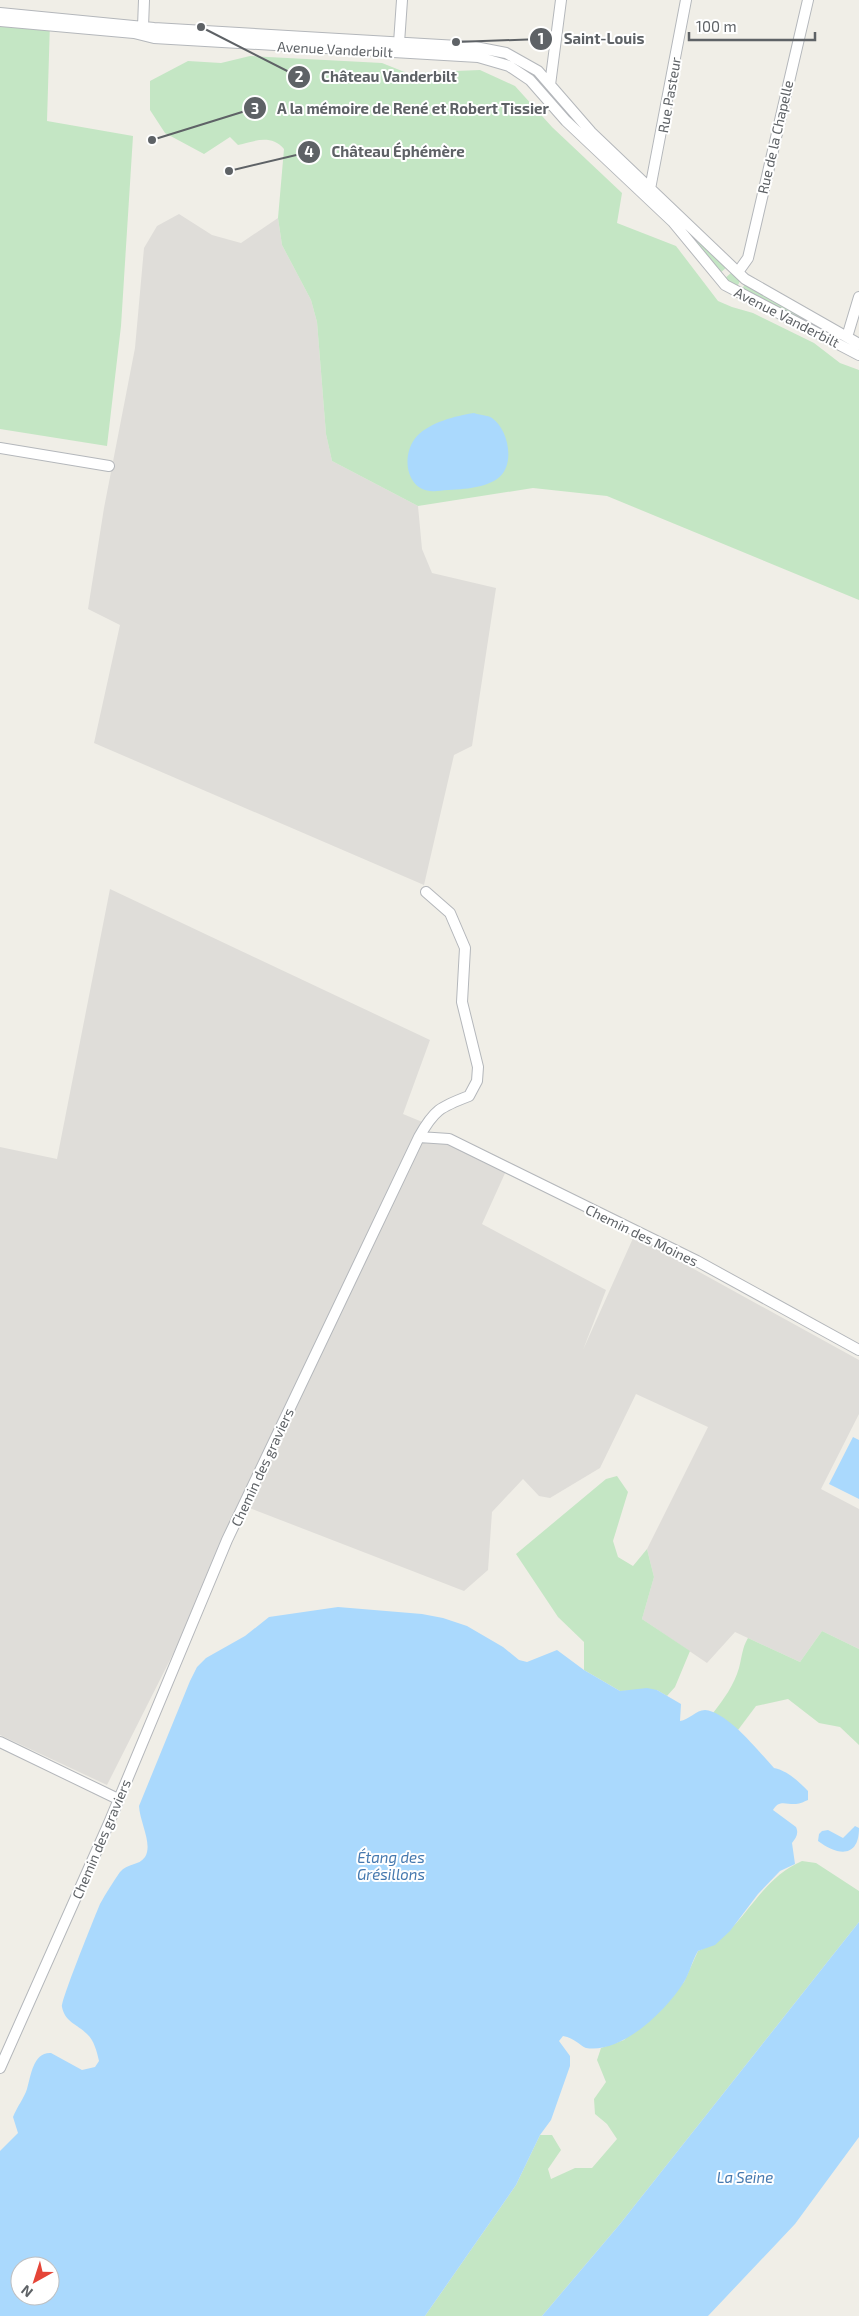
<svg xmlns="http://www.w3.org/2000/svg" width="859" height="2316" font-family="'Exo 2',sans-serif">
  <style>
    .industrial { fill: #dfddd9 }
    .green { fill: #c4e6c4 }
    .water { fill: #aad9fd; fill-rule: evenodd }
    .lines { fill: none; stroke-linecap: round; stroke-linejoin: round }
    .street-casing { stroke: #b4b7bb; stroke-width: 12 }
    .street { stroke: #fff; stroke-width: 10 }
    .labels { text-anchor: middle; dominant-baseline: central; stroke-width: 4; stroke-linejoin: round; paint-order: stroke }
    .street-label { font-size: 14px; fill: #5e6266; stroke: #fff }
    .water-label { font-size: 15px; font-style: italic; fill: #4579af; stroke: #fff }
    .leader { fill: none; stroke: #5e6266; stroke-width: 2 }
    .callout-dot { fill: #5e6266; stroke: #fff; stroke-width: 2 }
    .mark-label { font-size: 15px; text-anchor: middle; font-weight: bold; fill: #fff }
    .callout-label { font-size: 15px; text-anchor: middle; font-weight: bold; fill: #5e6266; stroke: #fff; stroke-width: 4; stroke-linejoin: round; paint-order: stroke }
  </style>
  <rect width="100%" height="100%" fill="#f0eee7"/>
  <path class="industrial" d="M179 214 212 235 241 243 278 218 282 245 311 300 317 322 326 434 332 461 418 506 422 549 432 573 496 588 472 746 454 755 424 885 94 743 120 625 88 609 104 508 135 348 144 248 157 226Z
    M110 889 430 1040 403 1114 432 1126 426 1135 506 1171 482 1224 606 1290 583 1350 634 1236 859 1360V1414L821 1489 859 1509V1649L822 1631 800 1662 735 1632 707 1663 642 1619 654 1577 647 1549 708 1427 636 1394 600 1468 550 1498 539 1496 523 1479 492 1512 488 1570 464 1591 247 1507 107 1785 0 1735V1147L57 1159Z"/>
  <path class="green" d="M0 17 50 22 47 121 133 136 121 326 107 446 0 429Z
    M250 56 382 63 407 73 480 70 515 86 552 127 622 193 617 223 676 246 718 301 732 307 753 313 814 343 840 363 859 370V600L607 496 533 488 418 506 332 461 326 434 317 322 311 300 282 245 278 218 284 149C271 134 255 141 238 145L230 137 204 154 165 133 150 110V81L188 61 221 63Z
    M665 207 727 267 719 274Z
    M732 272 741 279 736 289 723 280Z
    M746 282 834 332 832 337 741 291Z
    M617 1476 628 1492 613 1541 618 1557 633 1566 647 1549 654 1577 642 1619 690 1651 675 1687 667 1696 657 1690 620 1691 584 1670V1642L558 1617 516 1554 606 1479Z
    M822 1631 859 1649V1745L840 1727 819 1723 788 1699 756 1706 738 1730 713 1713C724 1699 734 1685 739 1668 742 1657 742 1648 748 1638L800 1662Z
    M802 1861 816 1863 859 1891V1922L620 2224 542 2316H425L516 2185 540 2135H552L561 2150 548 2169 551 2179 575 2168H592L617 2139 607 2124 595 2114 594 2099 606 2082 597 2060 601 2048 624 2040 684 1982 698 1951C744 1934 755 1881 802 1861Z"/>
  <path class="water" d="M474 413C479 415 488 415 492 418 509 430 516 466 497 479 481 490 456 489 437 491 407 495 399 456 417 436 431 422 455 416 474 413Z
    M853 1437 859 1440V1499L829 1484Z
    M338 1607 422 1614 443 1618 467 1626 503 1647 519 1660 527 1662 557 1650 584 1670 620 1691 647 1688 657 1690 681 1704 680 1721C689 1720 696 1710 705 1710 728 1712 759 1752 774 1768 788 1771 798 1781 808 1791V1800C805 1801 800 1804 796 1804 787 1805 779 1799 773 1810L796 1827C799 1834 796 1838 792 1843L795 1864 780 1871 758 1894 730 1931 715 1945 698 1951C692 1961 690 1972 684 1982 667 2010 622 2054 586 2048 580 2046 575 2038 563 2036L559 2041 570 2056V2066L551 2120 540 2135 516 2185 425 2316H0V2151L18 2133 13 2117C17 2107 24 2098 27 2089 31 2076 33 2052 51 2053L82 2070 95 2067 99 2061C97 2052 94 2040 87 2034 77 2024 65 2022 62 2007 61 2000 95 1916 100 1904 106 1893 113 1882 120 1872 127 1863 139 1866 145 1857 153 1844 140 1823 139 1806L190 1681 197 1667 206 1658 245 1636 269 1617ZM20 2266H50V2296H20Z
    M855 1826 859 1828C859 1858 838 1856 818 1841L819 1834 822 1831 828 1830 843 1838Z
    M859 1922V2137L795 2224 708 2316H542L620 2224Z"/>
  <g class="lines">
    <defs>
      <path id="street" d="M0 13 154 28 475 47 506 53 538 71 591 132 745 279 859 344
        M0 21 134 33 154 38 478 57 509 66 530 80 566 121 673 222 725 285 859 355
        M143 27 144 0
        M399 43 402 0
        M550 85 561 0
        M650 189 686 0
        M738 272 748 258 808 0
        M847 337 859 297
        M0 448 109 466
        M419 1137 449 1139 697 1261 859 1350
        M0 1742 118 1799
        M0 2068 109 1823 227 1540 419 1137C434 1110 440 1107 469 1096L477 1081 478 1067 462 1002 465 948 450 913 426 892"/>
    </defs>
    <use href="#street" class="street-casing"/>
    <use href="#street" class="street"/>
  </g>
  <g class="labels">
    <g class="street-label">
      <text transform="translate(335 49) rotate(3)">Avenue Vanderbilt</text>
      <text transform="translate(669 95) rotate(-80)">Rue Pasteur</text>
      <text transform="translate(775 137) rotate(-77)">Rue de la Chapelle</text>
      <text transform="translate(787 317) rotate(27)">Avenue Vanderbilt</text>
      <text transform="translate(642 1235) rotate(26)">Chemin des Moines</text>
      <text transform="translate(262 1467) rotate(-65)">Chemin des graviers</text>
      <text transform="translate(101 1839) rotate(-67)">Chemin des graviers</text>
    </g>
    <g class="water-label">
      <text x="391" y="1857">Étang des<tspan x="391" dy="17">Grésillons</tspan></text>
      <text x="745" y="2177">La Seine</text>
    </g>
  </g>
  <path class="leader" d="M456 42L541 39M201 27L299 77M152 140L255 108M229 171L309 152"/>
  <g class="callout-dot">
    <circle cx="456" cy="42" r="5"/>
    <circle cx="201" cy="27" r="5"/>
    <circle cx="152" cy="140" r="5"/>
    <circle cx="229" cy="171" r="5"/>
    <circle cx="541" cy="39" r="12"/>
    <circle cx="299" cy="77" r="12"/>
    <circle cx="255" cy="108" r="12"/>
    <circle cx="309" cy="152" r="12"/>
  </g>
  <g class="mark-label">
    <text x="541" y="44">1</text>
    <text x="299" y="82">2</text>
    <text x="255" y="114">3</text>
    <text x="309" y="157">4</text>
  </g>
  <g class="callout-label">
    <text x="604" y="44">Saint-Louis</text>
    <text x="389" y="82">Château Vanderbilt</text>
    <text x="413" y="114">A la mémoire de René et Robert Tissier</text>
    <text x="398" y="157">Château Éphémère</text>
  </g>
  <g transform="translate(35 2281) rotate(219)"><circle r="24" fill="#ffffff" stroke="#bfc0c2"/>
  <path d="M0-4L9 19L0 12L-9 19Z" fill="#e54538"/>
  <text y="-8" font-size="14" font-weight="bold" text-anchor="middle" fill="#5e6266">N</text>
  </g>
  <path d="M689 32v8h126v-8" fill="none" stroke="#5e6266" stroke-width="2.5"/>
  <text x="696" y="32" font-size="15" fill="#5e6266" stroke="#ffffff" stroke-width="4" paint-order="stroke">100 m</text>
</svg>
